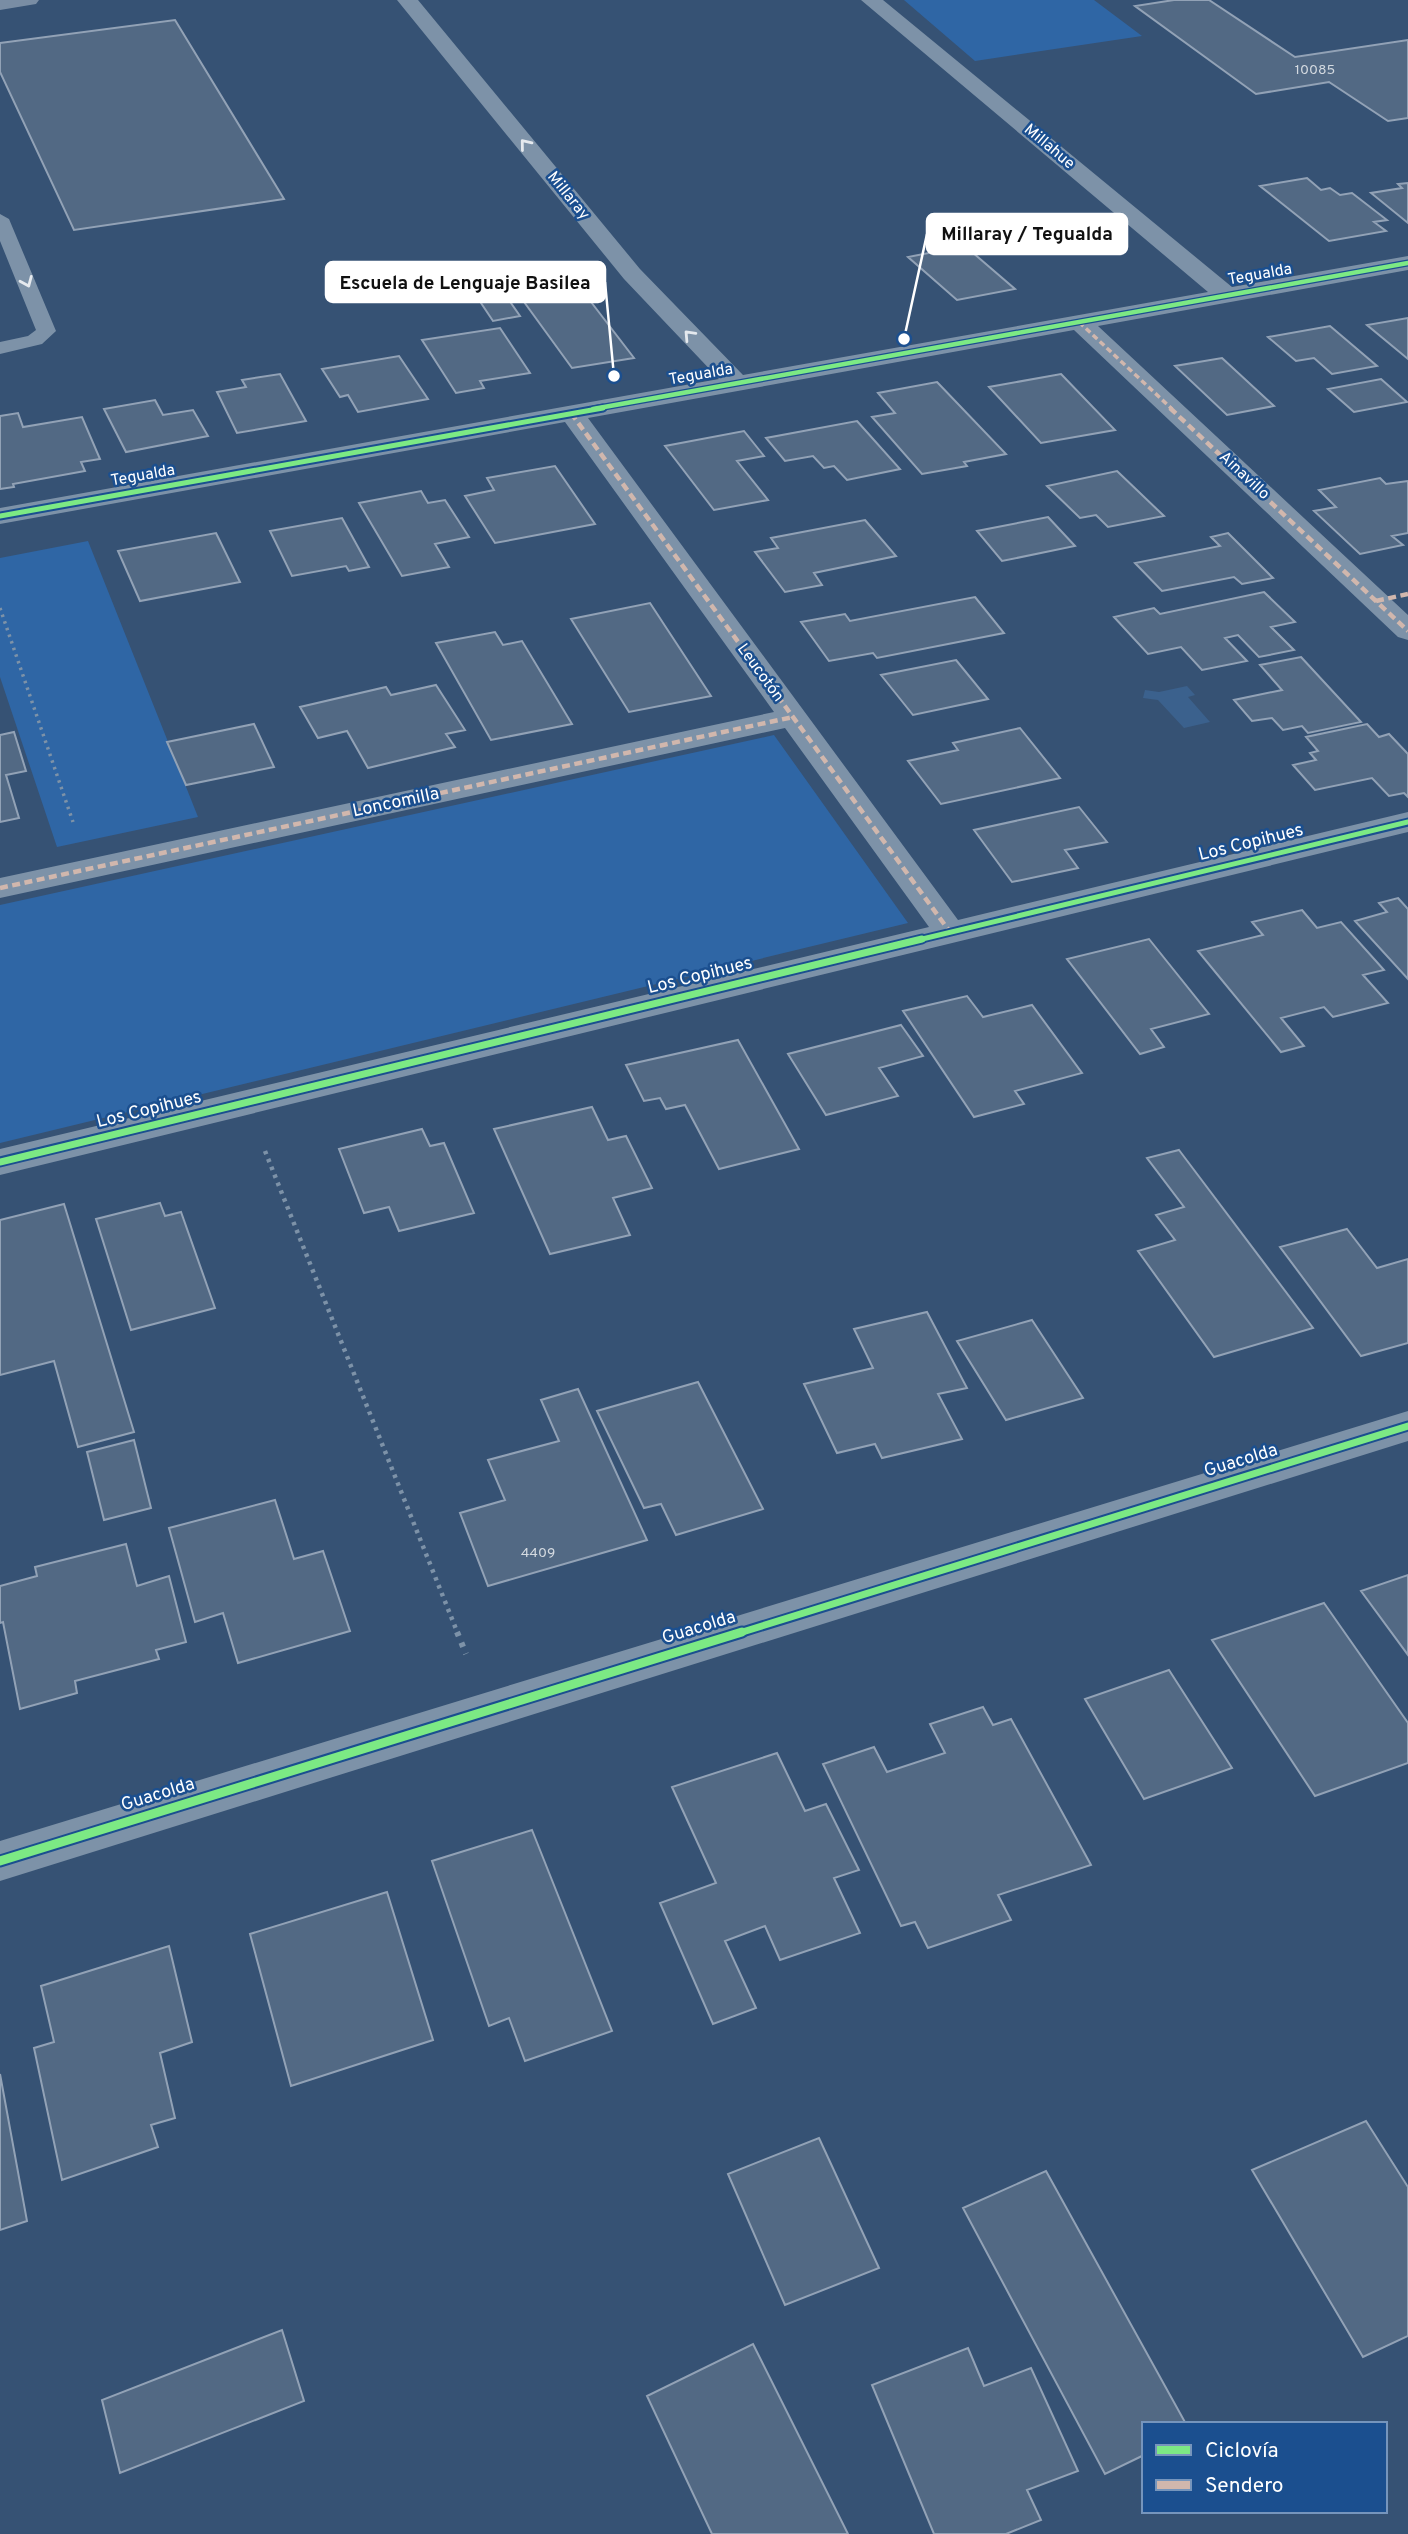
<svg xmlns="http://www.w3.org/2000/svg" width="1408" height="2534" font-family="Overpass,sans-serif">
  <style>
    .green { fill: #2f66a5 }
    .water { fill: #3b618d }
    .building { fill: #526984; stroke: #92a2b6; stroke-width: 2 }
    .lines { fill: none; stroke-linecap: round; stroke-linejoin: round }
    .path-far2 { stroke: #7d92a8; stroke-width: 3.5; stroke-dasharray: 2.5 4.5; stroke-linecap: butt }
    .path-far1 { stroke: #7d92a8; stroke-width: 4.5; stroke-dasharray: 3.5 5; stroke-linecap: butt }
    .path { stroke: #7d92a8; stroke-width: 6; stroke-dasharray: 4.5 7; stroke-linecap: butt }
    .lane { fill: #7d92a8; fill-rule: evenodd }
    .street { fill: #7d92a8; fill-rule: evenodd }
    .secondary { fill: #798da4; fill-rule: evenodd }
    .quiet-far1 { stroke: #d1b7ad; stroke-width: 3.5; stroke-dasharray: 6 3.5; stroke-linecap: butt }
    .quiet { stroke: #d1b7ad; stroke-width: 4.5; stroke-dasharray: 8 4.5; stroke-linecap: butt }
    .cycleway-far3-casing { stroke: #1b4f8f; stroke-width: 7 }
    .cycleway-far2-casing { stroke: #1b4f8f; stroke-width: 9 }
    .cycleway-far1-casing { stroke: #1b4f8f; stroke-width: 11 }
    .cycleway-casing { stroke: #1b4f8f; stroke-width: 13 }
    .cycleway-far3 { stroke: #7ce984; stroke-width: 4.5 }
    .cycleway-far2 { stroke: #7ce984; stroke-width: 5 }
    .cycleway-far1 { stroke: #7ce984; stroke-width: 7 }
    .cycleway { stroke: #7ce984; stroke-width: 9 }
    .oneway { stroke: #e5e9ee }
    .labels { text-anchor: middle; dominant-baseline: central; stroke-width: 5; stroke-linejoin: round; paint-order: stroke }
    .number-label { font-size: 14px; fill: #d4dae0 }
    .far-street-label { font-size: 16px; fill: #fff; stroke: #1b4f8f }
    .street-label { font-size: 18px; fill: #fff; stroke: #1b4f8f }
    .leader { fill: none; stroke: #fff; stroke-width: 2.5 }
    .callout-dot { fill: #fff; stroke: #1b4f8f; stroke-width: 2.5 }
    .callout { fill: #fff; stroke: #fff; stroke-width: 2.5 }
    .callout-label { font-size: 19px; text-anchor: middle; font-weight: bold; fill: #111 }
  </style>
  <rect width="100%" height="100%" fill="#365274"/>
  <path class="green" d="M904 0H1094L1142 36 975 61Z
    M88 541 198 817 57 847 0 677V558Z
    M774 735 908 923 0 1143V905Z"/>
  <path class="water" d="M1187 686 1195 695 1188 697 1210 722 1184 728 1158 700 1143 698 1145 690 1159 692Z"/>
  <path class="building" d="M1174 0H1209L1295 57 1408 40V118L1388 121 1329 82 1256 94 1135 6Z
    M175 20 284 199 74 230 0 72V43Z
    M1307 178 1321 190 1330 188 1340 195 1352 193 1387 220 1374 222 1386 231 1329 241 1260 186Z
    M1408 183V223L1371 193 1402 188 1398 184Z
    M965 246 1015 289 957 300 908 257Z
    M578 285 634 358 572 368 519 295Z
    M506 296 520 316 493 321 479 300Z
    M1408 318V359L1367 325Z
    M1330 326 1377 366 1332 374 1314 358 1296 361 1268 337Z
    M500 328 530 373 480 381 484 388 456 393 422 340Z
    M399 356 428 399 358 412 348 395 340 397 322 369Z
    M1222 358 1274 406 1227 415 1175 366Z
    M280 374 306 421 237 433 217 392 246 387 242 380Z
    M1061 374 1115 430 1041 443 989 387Z
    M1381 379 1407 402 1354 412 1328 389Z
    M937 382 1006 454 964 462 967 466 922 474 872 417 895 413 878 393Z
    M155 400 163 415 193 410 208 436 126 452 104 409Z
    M18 413 23 427 82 417 100 459 81 462 85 471 13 484 14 487 0 489V416Z
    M857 421 900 469 847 480 834 466 824 468 813 456 785 461 766 438Z
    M744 431 764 456 737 461 768 500 714 510 665 446Z
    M555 466 595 524 495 543 465 496 494 490 487 478Z
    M1117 471 1164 516 1108 527 1096 515 1080 518 1047 486Z
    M1380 478 1386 484 1408 481V533L1392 536 1403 545 1360 554 1314 511 1336 507 1319 490Z
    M421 491 428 503 445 500 469 537 435 544 449 567 402 576 359 503Z
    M1048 517 1075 546 1002 561 977 531Z
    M342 518 369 567 349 571 346 566 292 576 270 531Z
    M865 520 896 556 814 573 822 585 785 592 755 552 778 548 771 538Z
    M216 533 240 582 140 601 118 551Z
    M1228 533 1273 578 1242 584 1234 577 1162 591 1135 563 1220 546 1211 537Z
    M1264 592 1295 622 1271 627 1294 650 1259 657 1238 635 1225 638 1247 661 1202 670 1181 647 1148 654 1114 617 1154 608 1160 614Z
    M975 597 1004 633 877 658 873 653 829 661 801 622 845 614 850 621Z
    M650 603 711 696 629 712 571 619Z
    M495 632 503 645 522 641 572 724 491 740 436 643Z
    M1301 657 1361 722 1308 733 1302 726 1283 730 1272 718 1252 721 1234 700 1282 690 1260 665Z
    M956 660 988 699 913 715 881 675Z
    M436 685 465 730 446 734 455 747 368 768 347 731 318 738 300 707 386 687 391 695Z
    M254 724 274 767 186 785 167 742Z
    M1367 724 1379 737 1389 734 1408 754V797L1404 793 1389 796 1372 778 1315 790 1293 765 1316 760 1310 753 1318 751 1306 737Z
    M1020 728 1060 778 941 804 908 761 958 750 953 743Z
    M14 732 26 771 6 775 19 818 0 822V735Z
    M1079 807 1107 842 1065 850 1078 868 1012 882 974 830Z
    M1398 898 1408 909V979L1355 921 1387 912 1379 903Z
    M1302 910 1317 928 1341 922 1384 970 1363 975 1388 1003 1333 1017 1324 1007 1281 1018 1304 1046 1281 1052 1198 951 1263 935 1252 922Z
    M1149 939 1209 1014 1151 1029 1164 1047 1140 1054 1067 959Z
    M967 996 983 1017 1032 1005 1082 1073 1015 1091 1024 1104 974 1117 903 1011Z
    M901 1025 923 1056 879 1068 898 1096 826 1115 788 1054Z
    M738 1040 799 1149 719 1169 685 1105 666 1109 660 1098 644 1101 626 1065Z
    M592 1107 608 1140 626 1136 652 1188 613 1198 630 1235 550 1254 494 1129Z
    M422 1129 430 1146 444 1143 474 1213 399 1231 389 1207 364 1213 339 1149Z
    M1179 1150 1313 1328 1214 1357 1138 1251 1175 1240 1156 1215 1184 1207 1147 1158Z
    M160 1203 165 1216 181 1212 215 1308 131 1330 96 1219Z
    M64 1204 134 1432 78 1447 54 1361 0 1375V1220Z
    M1347 1229 1377 1268 1408 1259V1343L1361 1356 1280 1247Z
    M927 1312 967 1388 938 1394 962 1439 882 1458 875 1444 837 1453 804 1384 873 1368 854 1329Z
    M1032 1320 1083 1398 1006 1420 957 1341Z
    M698 1382 763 1509 676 1535 661 1504 644 1508 597 1411Z
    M578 1389 647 1540 488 1586 460 1513 505 1500 488 1460 559 1441 541 1400Z
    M134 1440 151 1508 104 1520 87 1452Z
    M275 1500 294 1559 323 1551 350 1631 238 1663 223 1613 195 1622 169 1528Z
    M126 1544 137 1586 169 1576 186 1642 156 1650 159 1659 75 1681 77 1693 20 1709 3 1622 0 1623V1586L37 1576 35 1567Z
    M1408 1575V1655L1361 1591Z
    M1324 1603 1408 1723V1763L1315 1796 1212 1640Z
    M1169 1670 1232 1768 1144 1799 1085 1699Z
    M983 1707 993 1725 1011 1719 1091 1865 998 1895 1011 1920 928 1948 915 1922 901 1926 823 1764 874 1747 887 1772 945 1753 930 1724Z
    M777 1753 805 1811 826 1804 859 1870 834 1878 860 1933 780 1960 765 1926 725 1941 756 2008 713 2024 660 1903 716 1883 672 1787Z
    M532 1830 612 2031 525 2061 509 2018 489 2026 432 1861Z
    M387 1892 433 2040 291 2086 250 1934Z
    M169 1946 192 2042 160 2053 175 2118 151 2125 158 2147 62 2180 34 2048 54 2042 41 1986Z
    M0 2074 27 2221 0 2230Z
    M1366 2121 1408 2187V2336L1363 2357 1252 2170Z
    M819 2138 879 2268 785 2305 728 2174Z
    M1046 2171 1186 2424H1144V2455L1105 2474 963 2208Z
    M282 2330 304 2401 120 2473 102 2400Z
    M753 2344 848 2534H712L647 2396Z
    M968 2348 984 2386 1031 2368 1078 2471 1027 2490 1041 2520 1006 2534H934L872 2385Z"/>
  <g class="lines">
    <path class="path-far2" d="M0 608 73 822"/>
    <path class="path-far1" d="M265 1151 458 1634"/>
    <path class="path" d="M457 1632 466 1654"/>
    <path class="lane" d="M0 214 9 219 56 331 42 344 0 354V342L28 336 36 330 0 241Z"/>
    <path class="street" d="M397 0H418L640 269 743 375 1208 292 861 0H883L1232 287 1408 256V270L1098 326 1408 615V640L1398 637 1074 330 588 418 958 920 1408 812V832L0 1175V1149L929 927 785 728 0 898V878L774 712 565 422 0 524V508L719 379 624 279Z
      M1408 1411V1441L0 1881V1841Z"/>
    <path class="secondary" d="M0 0H39L36 4 0 10Z"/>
    <path class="quiet-far1" d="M1079 322 1172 409"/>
    <path class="quiet" d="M1170 408 1408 631
      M571 413 950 932
      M1376 601 1408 594
      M0 888 793 717"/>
    <defs>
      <path id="cycleway-far3" d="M593 409 1408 263"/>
      <path id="cycleway-far2" d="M0 516 603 408
        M914 941 1408 822"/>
      <path id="cycleway-far1" d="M0 1162 922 939
        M736 1634 1408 1426"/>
      <path id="cycleway" d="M0 1861 742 1632"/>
    </defs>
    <use href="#cycleway-far3" class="cycleway-far3-casing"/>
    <use href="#cycleway-far2" class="cycleway-far2-casing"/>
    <use href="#cycleway-far1" class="cycleway-far1-casing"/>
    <use href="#cycleway" class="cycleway-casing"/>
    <use href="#cycleway-far3" class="cycleway-far3"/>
    <use href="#cycleway-far2" class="cycleway-far2"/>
    <use href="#cycleway-far1" class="cycleway-far1"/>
    <use href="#cycleway" class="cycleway"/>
  </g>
  <defs><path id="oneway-chevron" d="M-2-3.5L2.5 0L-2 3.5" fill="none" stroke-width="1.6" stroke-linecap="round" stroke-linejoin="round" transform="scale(1.75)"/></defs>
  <g class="oneway">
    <use href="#oneway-chevron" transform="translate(525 144) rotate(-129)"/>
    <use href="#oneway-chevron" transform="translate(27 282) rotate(67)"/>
    <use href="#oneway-chevron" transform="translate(689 335) rotate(-133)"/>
  </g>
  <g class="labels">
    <g class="number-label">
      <text x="1315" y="70">10085</text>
      <text x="538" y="1553">4409</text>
    </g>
    <g class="far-street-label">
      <text transform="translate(1049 147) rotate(40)">Millahue</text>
      <text transform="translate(568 196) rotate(51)">Millaray</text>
      <text transform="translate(1260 275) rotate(-10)">Tegualda</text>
      <text transform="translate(701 375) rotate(-10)">Tegualda</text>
      <text transform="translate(143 476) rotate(-10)">Tegualda</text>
      <text transform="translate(1244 476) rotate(43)">Ainavillo</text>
      <text transform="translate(760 673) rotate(54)">Leucotón</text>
    </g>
    <g class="street-label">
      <text transform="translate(396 803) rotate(-12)">Loncomilla</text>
      <text transform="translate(1251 843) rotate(-14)">Los Copihues</text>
      <text transform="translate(700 976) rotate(-14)">Los Copihues</text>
      <text transform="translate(149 1110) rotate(-14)">Los Copihues</text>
      <text transform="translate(1241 1461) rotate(-17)">Guacolda</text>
      <text transform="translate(699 1628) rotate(-17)">Guacolda</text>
      <text transform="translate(158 1795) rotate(-17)">Guacolda</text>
    </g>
  </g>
  <path class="leader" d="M904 339L927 234M614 376L605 282"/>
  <g class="callout-dot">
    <circle cx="904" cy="339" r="7"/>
    <circle cx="614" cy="376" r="7"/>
  </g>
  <g class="callout">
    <rect x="927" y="214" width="200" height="40" rx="7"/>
    <rect x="326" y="262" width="279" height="40" rx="7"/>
  </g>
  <g class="callout-label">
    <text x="1027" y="240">Millaray / Tegualda</text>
    <text x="465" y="289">Escuela de Lenguaje Basilea</text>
  </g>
  <rect x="1142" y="2422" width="245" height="91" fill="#1b4f8f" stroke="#7695bc" stroke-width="2"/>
  <rect x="1156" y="2445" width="35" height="10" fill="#7ce984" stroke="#7695bc" stroke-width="2"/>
  <text x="1205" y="2457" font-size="21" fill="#ffffff">Ciclovía</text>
  <rect x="1156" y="2480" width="35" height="10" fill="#d1b7ad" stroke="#7695bc" stroke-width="2"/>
  <text x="1205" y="2492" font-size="21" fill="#ffffff">Sendero</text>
</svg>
